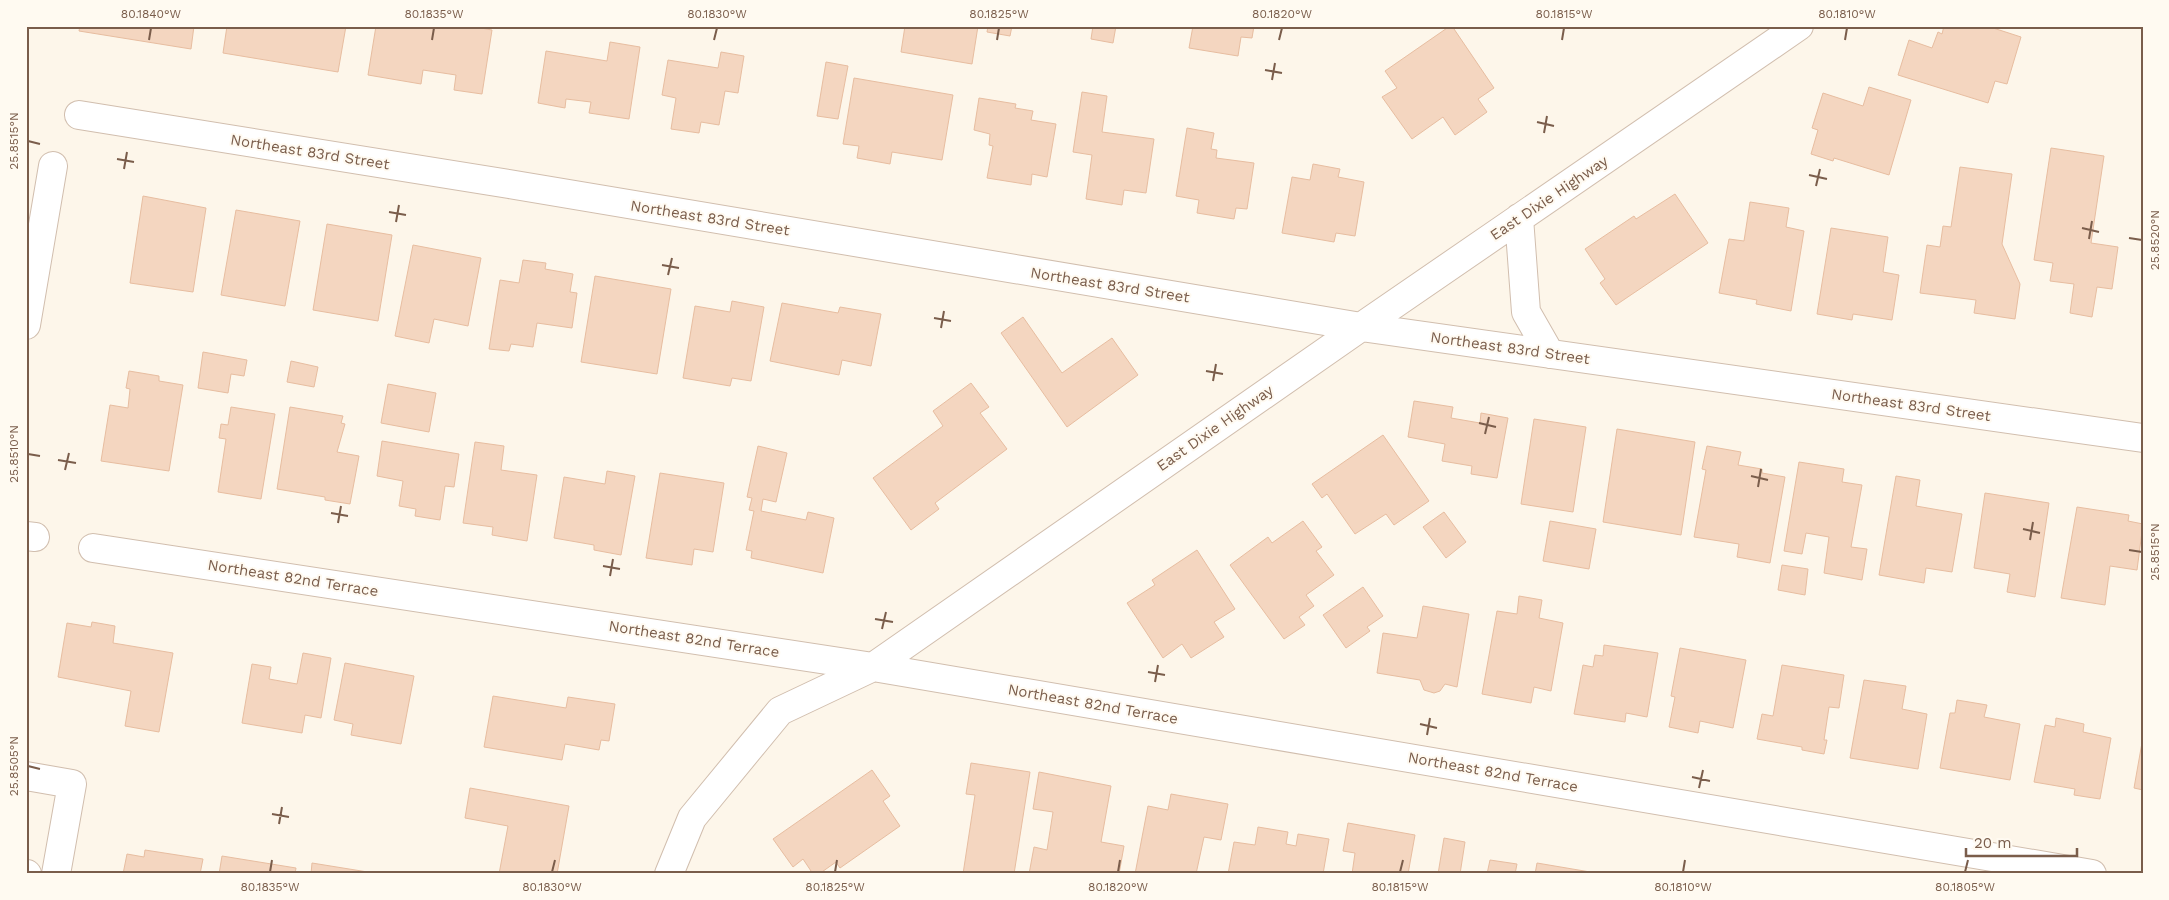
<svg xmlns="http://www.w3.org/2000/svg" width="2169" height="900" font-family="'Work Sans',sans-serif">
  <style>
    .building { fill: #f4d6c0; stroke: #e7bda0 }
    .lines { fill: none; stroke-linecap: round; stroke-linejoin: round }
    .minor-casing { stroke: #d1beae; stroke-width: 30 }
    .minor { stroke: #fff; stroke-width: 28 }
    .ticks { fill: none; stroke: #7a5d4b; stroke-width: 2 }
    .labels { text-anchor: middle; dominant-baseline: central; stroke-width: 4; stroke-linejoin: round; paint-order: stroke }
    .street-label { font-size: 15px; fill: #7a5d4b; stroke: #fffaf1 }
    .neatline { fill: none; stroke: #7a5d4b; stroke-width: 2 }
    .ticks-label { font-size: 12px; text-anchor: middle; fill: #7a5d4b }
  </style>
  <rect width="100%" height="100%" fill="#fdf6ea"/>
  <path class="building" d="M80 26H194L191 49 79 31Z
    M227 26H346L338 72 223 53Z
    M376 26H470L492 30 482 94 454 90 456 75 423 70 421 84 368 75Z
    M905 26H978L972 64 901 52Z
    M988 26H1012L1010 36 987 32Z
    M1093 26H1116L1113 43 1091 39Z
    M1193 26H1254L1252 38 1241 37 1238 56 1189 48Z
    M1450 26H1452L1494 88 1478 99 1487 112 1455 135 1443 117 1412 139 1382 97 1397 88 1385 71Z
    M1944 26H1987L2021 37 2007 84 1995 81 1988 103 1898 75 1909 40 1932 48 1938 32 1942 34Z
    M610 42 640 47 629 119 589 113 591 102 566 99 565 108 538 103 546 51 607 61Z
    M721 52 744 56 738 93 725 91 719 125 701 122 699 133 671 129 676 98 662 95 668 60 718 68Z
    M826 62 848 66 838 119 817 116Z
    M854 78 953 95 942 160 892 152 890 164 857 158 859 146 843 144Z
    M1869 87 1911 100 1889 175 1834 158 1833 161 1811 154 1818 130 1812 128 1823 93 1863 106Z
    M1082 92 1107 96 1102 132 1154 139 1146 193 1124 190 1122 205 1086 199 1092 155 1073 152Z
    M979 98 1016 104 1015 108 1033 111 1031 120 1056 124 1047 177 1032 174 1031 185 987 178 993 146 989 145 990 134 974 130Z
    M1187 128 1214 133 1211 149 1217 150 1216 158 1254 163 1247 209 1236 208 1234 219 1197 213 1199 200 1176 196Z
    M2051 148 2104 156 2091 243 2118 247 2112 289 2097 287 2092 317 2070 313 2074 284 2050 281 2053 263 2034 260Z
    M1313 164 1340 169 1338 177 1364 182 1355 236 1336 233 1334 242 1282 233 1292 177 1310 180Z
    M1960 167 2012 174 2002 244 2020 284 2015 319 1974 313 1976 300 1920 293 1927 245 1940 247 1943 226 1951 227Z
    M1675 194 1708 243 1616 305 1600 283 1605 279 1585 249 1634 216 1636 219Z
    M143 196 206 208 193 292 130 283Z
    M1750 202 1789 208 1786 227 1804 231 1791 311 1756 304 1757 300 1719 293 1729 239 1744 241Z
    M236 210 300 221 285 306 221 295Z
    M327 224 392 235 378 321 313 310Z
    M1831 228 1888 237 1883 272 1899 275 1892 320 1853 314 1852 320 1817 314Z
    M413 245 481 258 468 326 434 319 429 343 395 336Z
    M523 260 546 263 545 269 573 274 570 292 577 293 572 328 537 323 533 347 511 344 509 351 489 349 500 280 519 283Z
    M595 276 671 289 657 374 581 362Z
    M732 301 764 307 751 381 732 378 730 386 683 378 695 306 730 312Z
    M782 303 838 313 840 307 881 314 871 366 842 360 839 375 770 361Z
    M1023 317 1062 373 1112 338 1138 375 1067 427 1001 333Z
    M203 352 247 360 244 376 231 374 228 393 198 388Z
    M291 361 318 367 314 387 287 382Z
    M129 371 159 376V381L183 385 169 471 101 461 110 405 128 408 130 389 126 388Z
    M971 383 989 407 980 413 1007 449 935 503 939 509 911 530 873 478 943 426 933 411Z
    M388 384 436 393 429 432 381 423Z
    M1414 401 1453 407 1451 418 1480 423 1481 413 1508 418 1497 478 1471 474 1472 466 1442 461 1445 444 1408 437Z
    M231 407 275 414 261 499 218 492 226 439 219 438 221 424 228 425Z
    M290 407 343 416 341 423 345 424 337 452 359 456 350 504 325 500V497L277 489Z
    M1534 419 1586 427 1573 512 1521 504Z
    M1617 429 1695 442 1681 535 1603 522Z
    M1383 435 1429 501 1394 525 1386 514 1355 534 1327 494 1322 498 1312 484Z
    M382 441 459 454 454 487 445 486 440 520 415 516 416 509 399 506 403 481 377 476Z
    M475 442 504 446 501 470 537 475 527 541 492 535 493 527 463 523Z
    M758 446 787 453 776 502 763 499 761 511 806 520 808 512 834 518 823 573 751 558 752 551 746 550 754 511 749 510 752 498 747 497Z
    M1707 446 1741 452 1738 465 1762 469V473L1785 477 1770 563 1737 557 1739 544 1694 537 1706 470 1702 469Z
    M1799 462 1844 469 1842 482 1862 485 1851 547 1867 549 1862 580 1824 573 1829 537 1806 533 1802 554 1784 551Z
    M607 471 635 476 621 555 594 550V545L554 538 564 477 605 484Z
    M660 473 724 483 713 552 694 549 692 565 646 558Z
    M1896 476 1920 480 1916 506 1962 514 1952 572 1926 568 1924 583 1879 575Z
    M1985 493 2049 503 2035 597 2007 592 2010 574 1974 568Z
    M2077 507 2129 515 2128 521 2143 524 2137 570 2110 566 2105 605 2061 598Z
    M1444 512 1466 542 1446 558 1423 527Z
    M1303 521 1322 547 1316 551 1334 575 1306 595 1314 606 1299 617 1305 625 1284 639 1230 565 1268 537 1272 543Z
    M1550 521 1596 529 1589 569 1543 561Z
    M1197 550 1235 609 1214 622 1224 637 1191 658 1182 644 1163 658 1127 603 1155 585 1152 580Z
    M1782 565 1808 569 1805 595 1778 590Z
    M1363 587 1383 616 1367 627 1370 631 1346 648 1323 615Z
    M1519 596 1542 600 1539 618 1563 623 1551 691 1534 687 1531 703 1482 694 1497 611 1517 614Z
    M1423 606 1469 614 1457 687 1445 684 1440 691 1434 693 1424 690 1420 680 1377 673 1383 633 1417 638Z
    M92 622 115 626 113 643 173 653 159 732 125 726 131 691 58 677 67 623 91 627Z
    M1604 645 1658 653 1647 717 1626 713 1625 722 1574 714 1583 665 1593 667 1595 655 1603 656Z
    M1680 648 1746 660 1733 728 1700 721 1698 733 1669 727 1675 697 1671 696Z
    M303 653 331 658 321 718 305 715 302 733 242 723 252 664 271 667 269 679 297 684Z
    M345 663 414 676 401 744 351 735 353 724 334 720Z
    M1782 665 1844 675 1839 708 1829 707 1824 740H1827L1824 754 1802 750V747L1757 739 1762 714 1773 716Z
    M1864 680 1906 686 1902 709 1927 714 1918 769 1850 758Z
    M493 696 566 708 568 697 615 704 609 741 601 740 599 750 565 744 562 760 484 747Z
    M1957 700 1987 705 1984 717 2020 724 2010 780 1940 768 1950 713H1955Z
    M2056 718 2084 724 2083 732 2111 738 2100 799 2074 795 2075 789 2034 782 2045 725 2055 727Z
    M2143 737V790L2134 788Z
    M971 763 1030 772 1014 874H963L975 795 966 794Z
    M872 770 890 796 883 801 900 826 840 868 836 862 819 874H813L803 859 793 867 773 839Z
    M1039 772 1111 786 1101 842 1124 846 1119 874H1029L1034 847 1047 850 1053 812 1033 809Z
    M470 788 569 806 557 874H499L508 826 465 818Z
    M1171 794 1228 804 1221 840 1204 837 1196 874H1135L1148 806 1168 810Z
    M1348 823 1415 835 1408 874H1352L1355 853 1343 851Z
    M1258 827 1288 832 1286 844 1296 846 1298 834 1329 839 1323 874H1228L1234 842 1255 845Z
    M1444 838 1465 842 1460 874H1438Z
    M145 850 203 859 200 874H123L127 854 144 857Z
    M222 856 296 868 295 874H219Z
    M1490 860 1517 864 1515 874H1487Z
    M312 863 380 874H311Z
    M1537 863 1602 874H1535Z"/>
  <g class="lines">
    <defs>
      <path id="minor" d="M79 115 509 184 1361 327 2143 438
        M1519 218 1526 312 1550 354
        M26 325 53 166
        M26 536 35 537
        M93 548 873 667 2092 874
        M26 776 72 784 56 874
        M26 874H27
        M669 874 692 818 780 711 873 667 1361 327 1799 26"/>
    </defs>
    <use href="#minor" class="minor-casing"/>
    <use href="#minor" class="minor"/>
  </g>
  <path class="ticks" d="M149 40 151 28M432 40 434 28M714 40 717 28M997 40 999 28M1279 40 1282 28M1562 40 1564 28M1845 40 1847 28M1265 70 1282 73M1272 80 1275 63M1537 122 1554 126M1544 133 1547 116M28 141 40 144M117 159 134 162M124 169 127 152M1809 175 1827 179M1816 186 1820 169M389 212 406 215M396 222 399 205M2082 228 2099 232M2129 238 2142 240M2089 239 2092 221M662 265 679 268M668 275 672 258M934 318 951 321M941 328 944 311M1206 371 1223 374M1213 381 1216 364M1479 423 1496 427M1485 434 1489 417M28 454 40 456M58 460 76 463M65 470 69 453M1751 476 1768 480M1758 487 1761 469M331 513 348 516M338 523 341 506M2023 529 2040 533M2030 540 2033 522M2129 550 2142 552M603 566 620 569M610 576 613 559M875 619 893 622M882 629 886 612M1148 672 1165 675M1155 682 1158 665M1420 724 1437 728M1427 735 1430 718M28 766 40 769M1692 777 1710 781M1699 788 1703 770M272 814 289 817M279 824 282 807M270 872 272 860M552 872 555 860M835 872 837 860M1118 872 1120 860M1400 872 1403 860M1683 872 1685 860M1965 872 1968 860"/>
  <g class="labels">
    <g class="street-label">
      <text transform="translate(310 152) rotate(9)">Northeast 83rd Street</text>
      <text transform="translate(1549 198) rotate(-34)">East Dixie Highway</text>
      <text transform="translate(710 218) rotate(9)">Northeast 83rd Street</text>
      <text transform="translate(1110 285) rotate(9)">Northeast 83rd Street</text>
      <text transform="translate(1510 348) rotate(8)">Northeast 83rd Street</text>
      <text transform="translate(1911 405) rotate(8)">Northeast 83rd Street</text>
      <text transform="translate(1215 428) rotate(-35)">East Dixie Highway</text>
      <text transform="translate(293 578) rotate(9)">Northeast 82nd Terrace</text>
      <text transform="translate(694 639) rotate(9)">Northeast 82nd Terrace</text>
      <text transform="translate(1093 704) rotate(10)">Northeast 82nd Terrace</text>
      <text transform="translate(1493 772) rotate(10)">Northeast 82nd Terrace</text>
    </g>
  </g>
  <rect width="2169" height="900" fill="none" stroke="#fffaf1" stroke-width="55"/>
  <path d="M1966 848v8h111v-8" fill="none" stroke="#7a5d4b" stroke-width="2.5"/>
  <text x="1974" y="848" font-size="15" fill="#7a5d4b" stroke="#fffaf1" stroke-width="4" paint-order="stroke">20 m</text>
  <rect x="28" y="28" width="2114" height="844" class="neatline"/>
  <g class="ticks-label">
    <text x="151" y="18">80.1840°W</text>
    <text x="434" y="18">80.1835°W</text>
    <text x="717" y="18">80.1830°W</text>
    <text x="999" y="18">80.1825°W</text>
    <text x="1282" y="18">80.1820°W</text>
    <text x="1564" y="18">80.1815°W</text>
    <text x="1847" y="18">80.1810°W</text>
    <text transform="translate(14 141) rotate(-90)" y="4">25.8515°N</text>
    <text transform="translate(2155 240) rotate(-90)" y="4">25.8520°N</text>
    <text transform="translate(14 454) rotate(-90)" y="4">25.8510°N</text>
    <text transform="translate(2155 552) rotate(-90)" y="4">25.8515°N</text>
    <text transform="translate(14 766) rotate(-90)" y="4">25.8505°N</text>
    <text x="270" y="891">80.1835°W</text>
    <text x="552" y="891">80.1830°W</text>
    <text x="835" y="891">80.1825°W</text>
    <text x="1118" y="891">80.1820°W</text>
    <text x="1400" y="891">80.1815°W</text>
    <text x="1683" y="891">80.1810°W</text>
    <text x="1965" y="891">80.1805°W</text>
  </g>
</svg>
